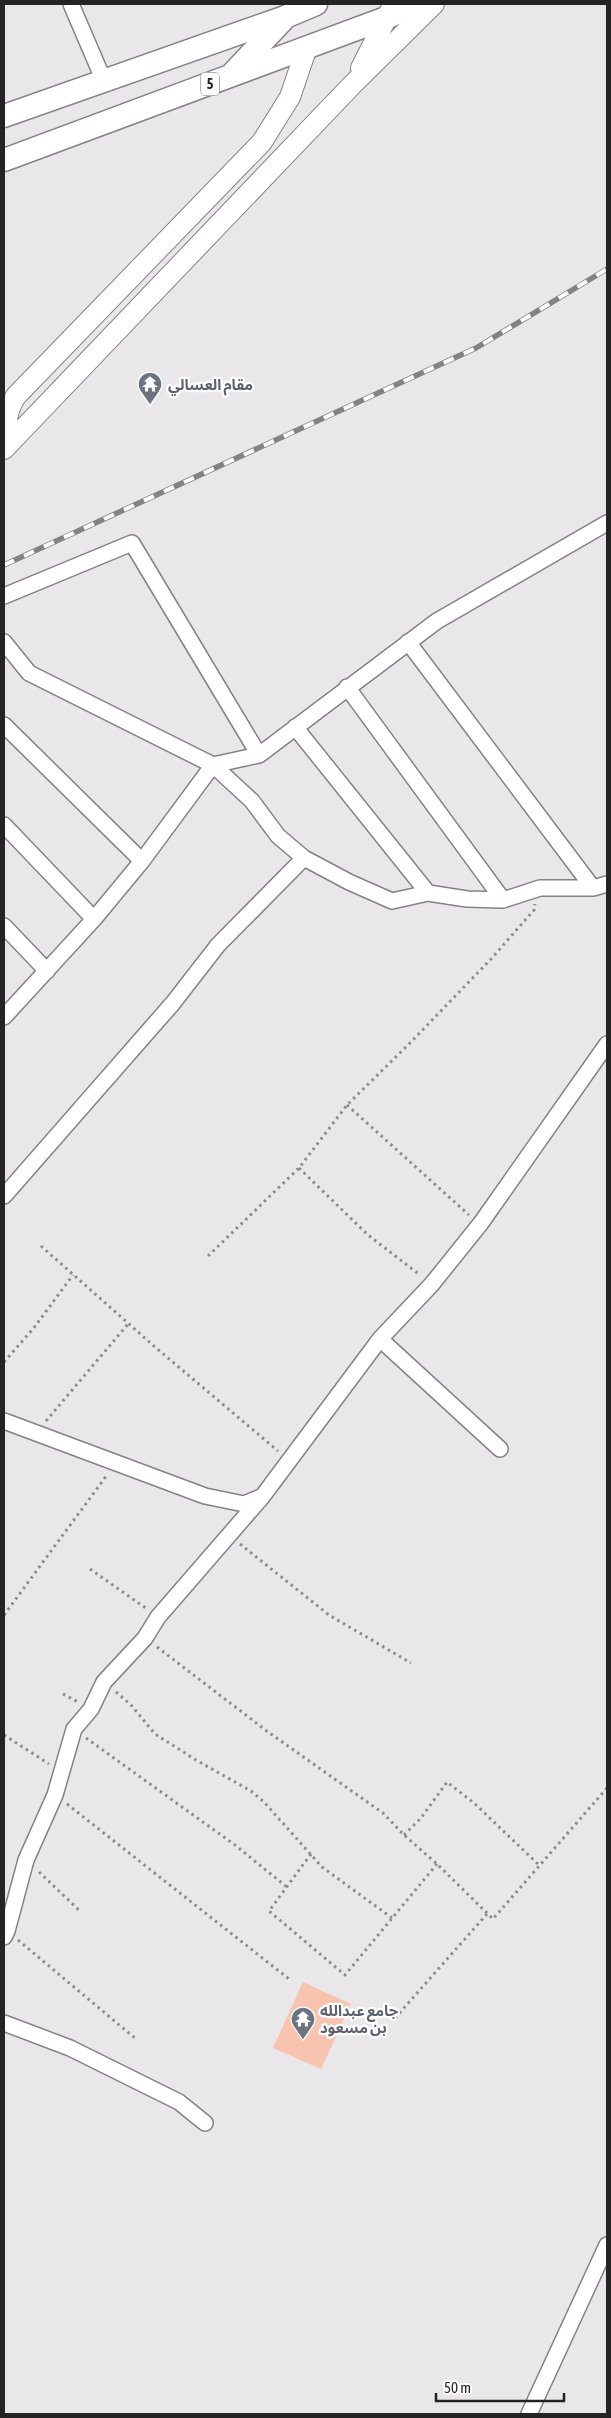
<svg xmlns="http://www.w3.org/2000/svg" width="611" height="2418" font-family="'Asap Condensed','Noto Sans Arabic',sans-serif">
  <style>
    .building { fill: #f8c3af }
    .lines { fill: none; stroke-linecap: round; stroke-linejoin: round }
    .street-casing { stroke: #848285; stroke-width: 18 }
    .secondary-casing { stroke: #848285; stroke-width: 22 }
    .primary-casing { stroke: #848285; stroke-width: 25 }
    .path { stroke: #8c8b8d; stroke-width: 3; stroke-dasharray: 2.5 4; stroke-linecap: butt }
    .street { stroke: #fff; stroke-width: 15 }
    .secondary { stroke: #fff; stroke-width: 20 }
    .primary { stroke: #fff; stroke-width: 22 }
    .rail-casing { stroke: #838284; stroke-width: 5.5 }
    .rail { stroke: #fff; stroke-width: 4; stroke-dasharray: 11; stroke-linecap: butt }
    .labels { text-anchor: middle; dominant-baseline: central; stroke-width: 4.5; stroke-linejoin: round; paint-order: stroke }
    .shield { fill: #fff; stroke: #666; stroke-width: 1 }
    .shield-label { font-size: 14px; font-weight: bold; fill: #242425 }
    .worship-label { font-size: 15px; font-weight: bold; fill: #5b616d; stroke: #fff; text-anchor: start }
  </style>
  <rect width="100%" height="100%" fill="#e9e7ea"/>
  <path class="building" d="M303 1982 351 2004 321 2069 273 2048Z"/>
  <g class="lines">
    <defs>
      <path id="street" d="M71 4 104 81
        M4 596 132 543 259 755
        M4 642 29 673 213 765 252 801 278 836 304 858 349 882 392 901 428 893 467 899 503 900 540 888H593L607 884
        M408 642 593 888
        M347 687 503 900
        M4 725 142 861
        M295 727 428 893
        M4 825 94 919
        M4 926 47 971
        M4 1017 94 919 142 861 213 765 259 755 437 621 607 523
        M4 1196 173 1003 218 945 304 858
        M380 1339 500 1449
        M4 1421 205 1496 244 1504 261 1497
        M4 1937 7 1931 26 1860 55 1795 74 1729 91 1709 104 1682 145 1638 158 1617 262 1497 380 1339 432 1284 481 1223 607 1044
        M4 2023 70 2048 179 2102 205 2123
        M529 2414 607 2245"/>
      <path id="secondary" d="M361 68 391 9
        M8 445C6 426 5 413 16 396L262 142 290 97 307 47
        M4 449 352 85 434 4"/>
      <path id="primary" d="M233 73 283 20
        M4 116 285 17 316 4
        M4 160 386 18 415 4"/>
    </defs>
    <use href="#street" class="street-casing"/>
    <use href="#secondary" class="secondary-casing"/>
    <use href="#primary" class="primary-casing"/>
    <path class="path" d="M347 1105 469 1215
      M299 1168 368 1235 420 1275
      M41 1246 155 1347 278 1451
      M208 1256 299 1168 347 1105 410 1043 491 959 534 910 535 904
      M4 1362 33 1329 73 1275
      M46 1421 128 1324
      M240 1544 329 1615 411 1663
      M90 1569 147 1609
      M4 1615 107 1475
      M157 1647 268 1732 383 1813 404 1835 437 1864 493 1919 607 1788
      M116 1692 131 1705 155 1734 196 1760 251 1791 264 1802 322 1867 392 1918
      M63 1694 78 1702
      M4 1735 49 1764
      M86 1738 235 1845 288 1888
      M67 1804 289 1979
      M404 1835 421 1818 447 1782 474 1803 539 1865
      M311 1854 269 1911 345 1975 437 1864
      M39 1872 80 1911
      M18 1940 136 2039
      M395 2018 487 1914"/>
    <use href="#street" class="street"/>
    <use href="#secondary" class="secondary"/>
    <use href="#primary" class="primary"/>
    <defs>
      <path id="rail" d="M4 565 476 348 607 269"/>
    </defs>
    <use href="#rail" class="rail-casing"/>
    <use href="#rail" class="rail"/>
  </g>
  <defs>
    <symbol id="temple-pin" viewBox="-11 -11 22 30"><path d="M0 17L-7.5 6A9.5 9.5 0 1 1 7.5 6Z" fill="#6b7280" stroke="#fff"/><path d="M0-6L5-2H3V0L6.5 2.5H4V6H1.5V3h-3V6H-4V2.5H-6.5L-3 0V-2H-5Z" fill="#fff"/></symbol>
  </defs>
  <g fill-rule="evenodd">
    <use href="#temple-pin" x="136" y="370" width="28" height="38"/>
    <use href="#temple-pin" x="289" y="2005" width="28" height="38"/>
  </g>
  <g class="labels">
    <rect class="shield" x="201" y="72.5" width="18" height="23" rx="4"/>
    <g class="shield-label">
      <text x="210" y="84">5</text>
    </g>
    <g class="worship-label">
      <text x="168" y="384">مقام العسالي</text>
      <text x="320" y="2010">جامع عبدالله<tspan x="320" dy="17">بن مسعود</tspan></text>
    </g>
  </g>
  <rect width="611" height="2418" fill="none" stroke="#242425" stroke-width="10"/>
  <path d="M436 2393v8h128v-8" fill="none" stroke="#242425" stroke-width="2.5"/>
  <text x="444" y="2393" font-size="15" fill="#242425" stroke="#ffffff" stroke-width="4" paint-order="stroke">50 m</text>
</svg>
